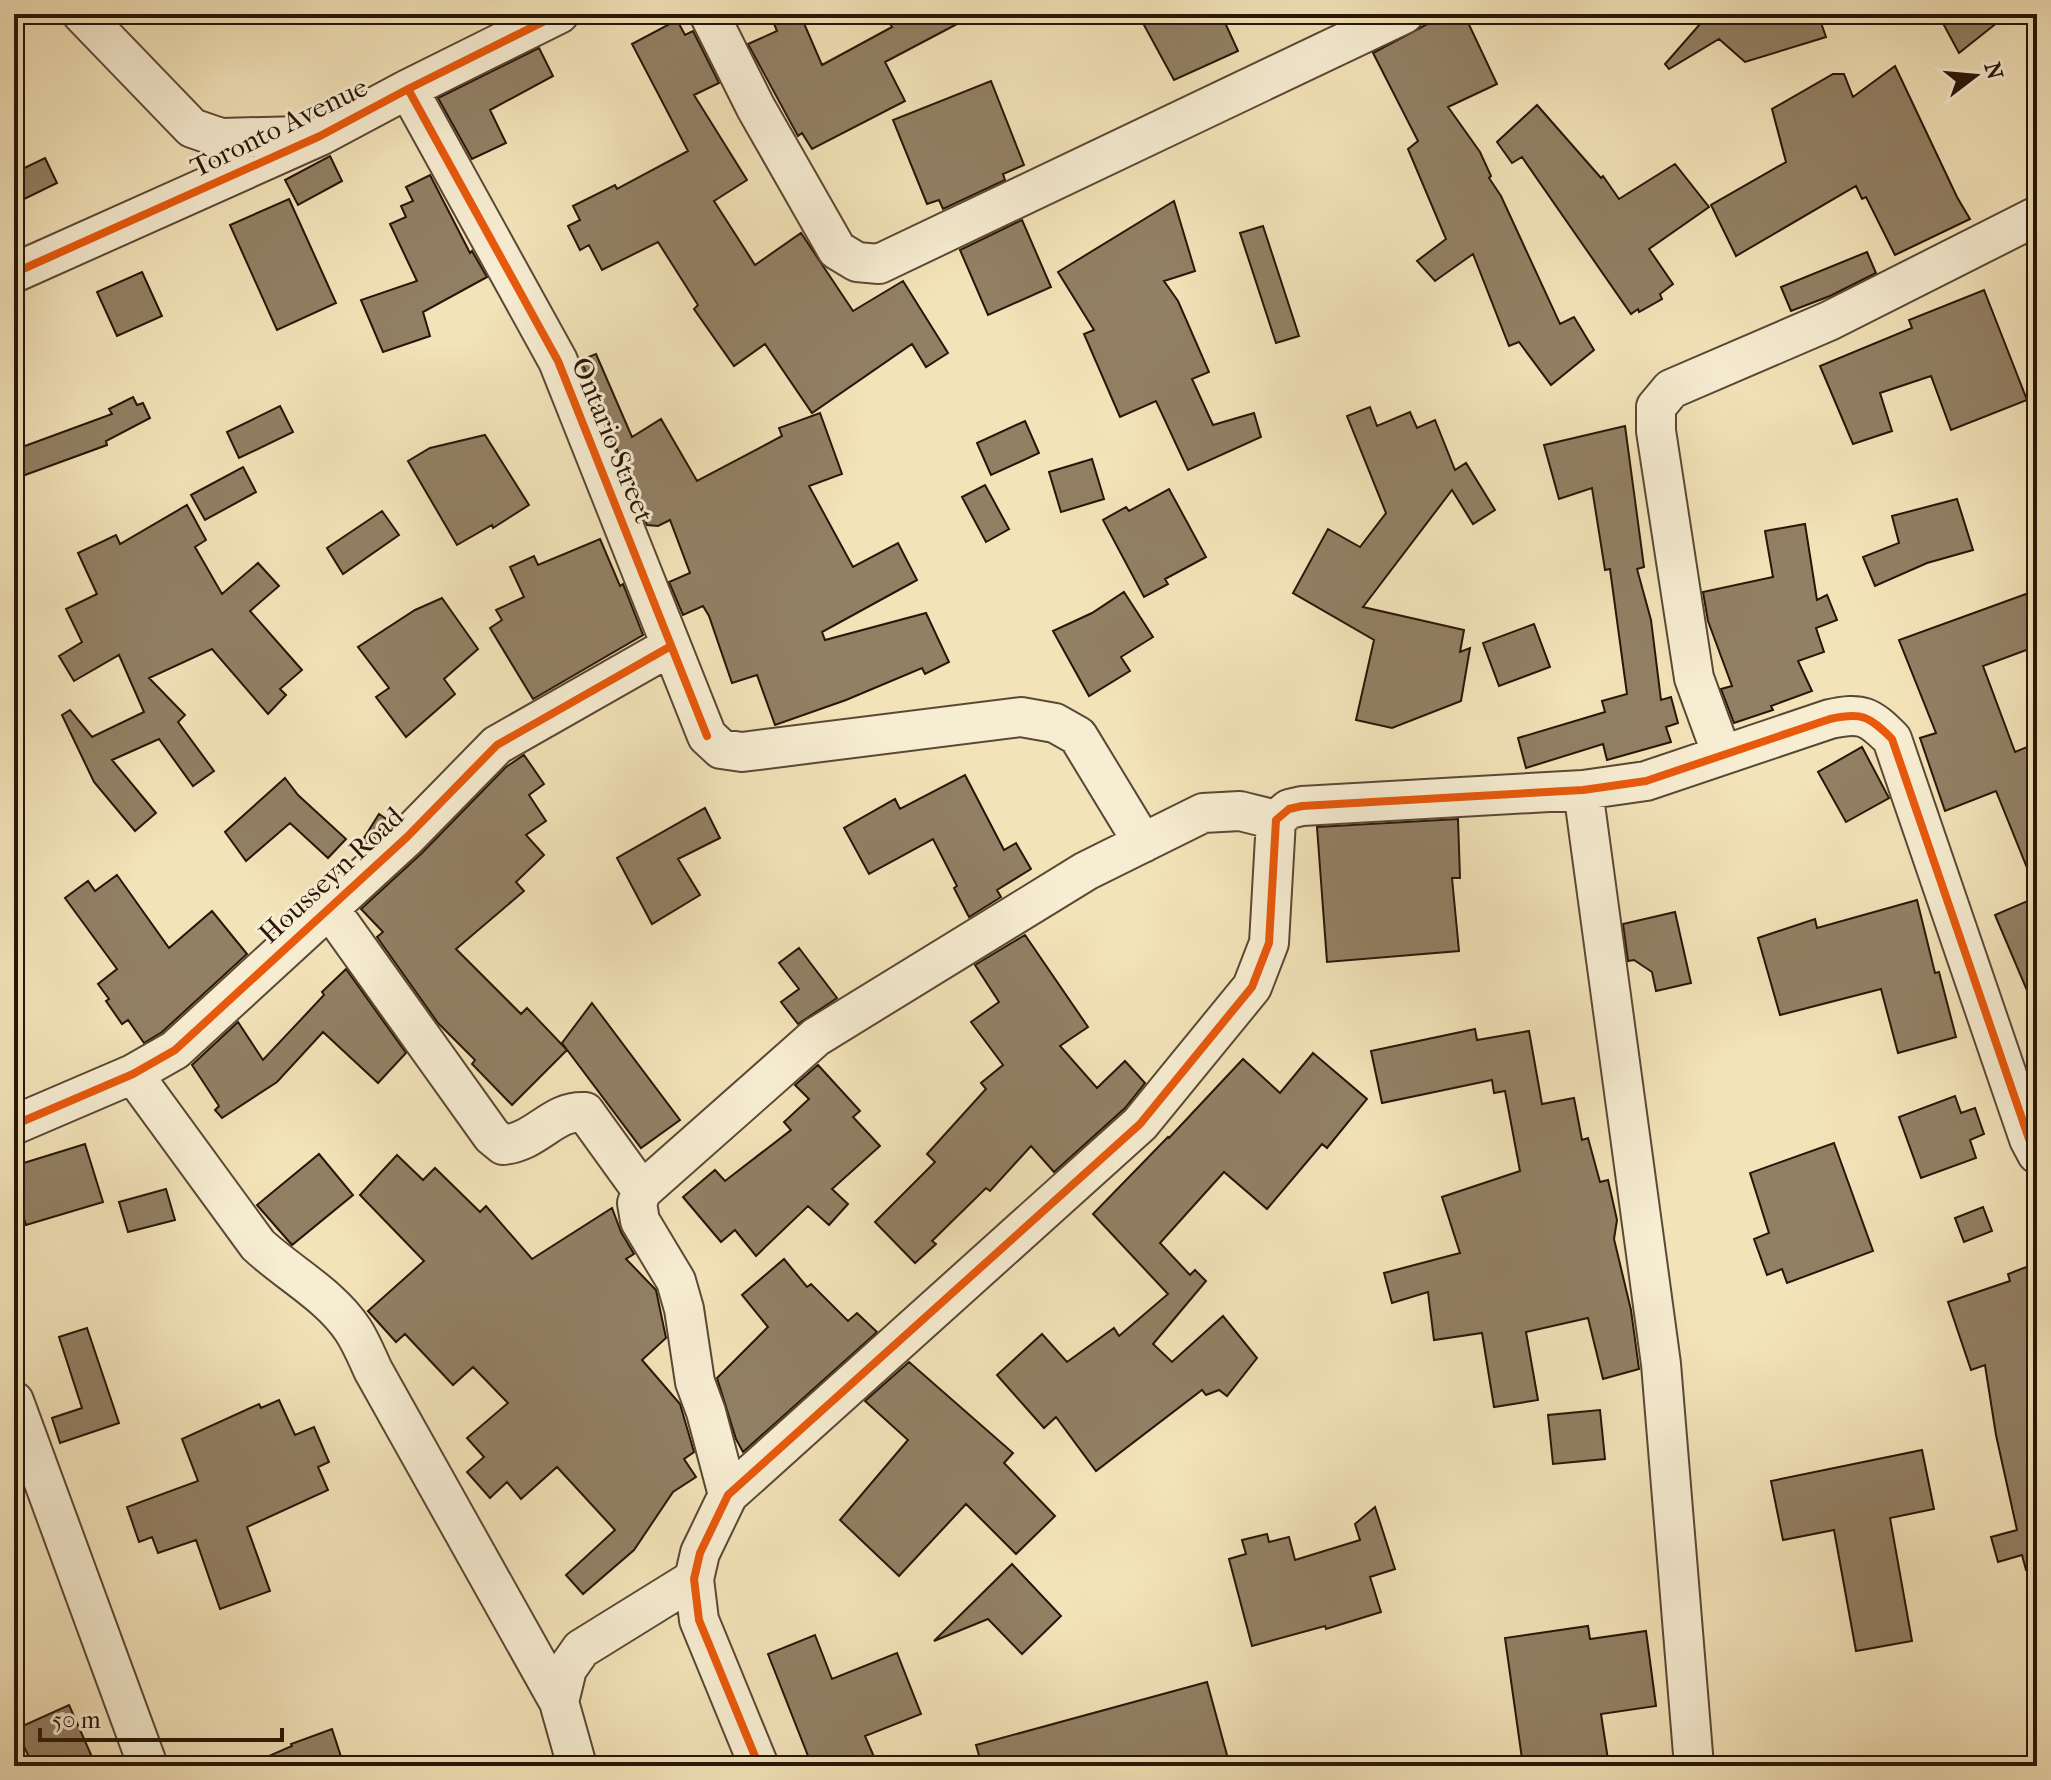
<svg xmlns="http://www.w3.org/2000/svg" width="2051" height="1780" font-family="'IM FELL French Canon',serif">
  <style>
    .building { fill: #928064; stroke: #281507; stroke-width: 2 }
    .lines { fill: none; stroke-linecap: round; stroke-linejoin: round }
    .street-casing { stroke: #5b4834; stroke-width: 42 }
    .street { stroke: #f7edd2; stroke-width: 38 }
    .cycleway-casing { stroke: #f7edd2; stroke-width: 13 }
    .cycleway { stroke: #e8590c; stroke-width: 8 }
    .labels { text-anchor: middle; dominant-baseline: central; stroke-width: 6; stroke-linejoin: round; paint-order: stroke }
    .street-label { font-size: 28px; fill: #281507; stroke: #f7edd2 }
  </style>
  <rect width="100%" height="100%" fill="#f3e3b9"/>
  <filter id="stains"><feTurbulence type="fractalNoise" baseFrequency=".0025" numOctaves="4"/><feColorMatrix values="0 0 0 0 .2 0 0 0 0 .09 0 0 0 0 .02 0 0 0 .5 -.17"/></filter>
  <radialGradient id="worn" r=".72"><stop offset=".6" stop-color="#630" stop-opacity="0"/><stop offset="1" stop-color="#630" stop-opacity=".3"/></radialGradient>
  <path class="building" d="M770 14H800L822 65 892 27 884 14H976L885 62 905 101 812 149 802 133 798 136 748 44 777 31Z
    M1138 14H1221L1238 51 1174 80Z
    M1446 14H1464L1497 84 1448 107 1480 152 1491 176 1489 178 1501 196 1560 324 1574 317 1594 350 1551 385 1519 342 1509 346 1473 254 1435 281 1417 261 1446 239 1408 149 1418 141 1373 53Z
    M1692 14H1818L1826 37 1745 62 1719 39 1669 69 1665 64 1701 23Z
    M1938 14H2008L1959 53Z
    M677 20 685 35 693 31 719 83 694 95 747 180 714 201 755 265 801 233 853 311 903 281 948 353 926 367 912 344 812 413 765 344 734 366 694 309 698 305 658 242 602 270 589 245 580 250 568 226 580 220 573 206 615 185 617 189 688 151 632 44Z
    M539 48 553 76 490 110 506 143 472 159 438 98Z
    M1895 66 1957 197 1970 219 1895 255 1866 197 1862 199 1856 186 1736 256 1711 205 1786 162 1772 109 1833 74H1844L1853 97Z
    M991 81 1024 165 1003 174 1005 180 943 209 939 200 927 204 893 120Z
    M1537 105 1601 178 1603 176 1619 199 1675 164 1709 207 1649 249 1673 284 1660 294 1662 299 1639 312 1638 309 1631 314 1522 157 1512 163 1497 142Z
    M330 156 342 181 298 205 285 180Z
    M45 158 57 183 14 204V173Z
    M430 175 470 253 472 251 487 277 423 312 430 336 383 352 361 300 417 281 390 224 406 217 401 206 413 201 406 187Z
    M289 199 336 303 277 330 230 225Z
    M1174 201 1195 271 1164 281 1178 301 1209 372 1192 379 1213 425 1254 413 1261 437 1188 470 1156 401 1120 417 1084 334 1094 330 1058 272Z
    M1022 220 1051 287 988 315 960 250Z
    M1263 226 1299 336 1276 343 1240 233Z
    M1867 252 1876 273 1830 296 1791 311 1781 287Z
    M142 272 162 316 117 336 97 292Z
    M1984 290 2027 400 1951 430 1931 376 1880 393 1892 431 1853 444 1820 366 1912 328 1909 320Z
    M596 354 632 437 661 419 697 481 782 436 779 428 820 413 842 474 809 486 853 567 898 543 917 580 822 632 825 640 926 613 949 662 925 674 922 668 846 700 775 725 757 675 732 683 709 616 703 606 683 615 669 582 690 573 670 520 658 526 647 525 581 360Z
    M133 397 137 405 143 403 150 418 106 441 107 445 14 479V450L112 414 109 409Z
    M280 406 293 432 239 458 227 432Z
    M1370 407 1377 426 1410 412 1417 428 1435 420 1455 470 1466 463 1495 510 1473 524 1452 490 1363 607 1464 630 1460 652 1470 648 1461 701 1392 728 1356 720 1374 640 1293 593 1328 529 1360 547 1386 513 1347 416Z
    M1025 421 1039 453 991 475 977 443Z
    M1625 426 1644 567 1637 569 1651 620 1661 700 1671 697 1678 723 1666 727 1671 742 1607 760 1603 744 1526 768 1518 738 1605 712 1602 701 1627 694 1610 569 1605 570 1592 488 1559 499 1544 445Z
    M485 435 529 505 493 528 492 525 457 545 408 461 430 448Z
    M1092 459 1104 499 1061 512 1049 472Z
    M243 467 256 492 205 520 191 495Z
    M985 485 1009 529 986 542 962 497Z
    M1169 489 1206 557 1165 579 1168 584 1144 597 1103 520 1126 507 1129 511Z
    M1957 499 1973 550 1927 563 1875 586 1863 557 1899 543 1892 516Z
    M187 505 206 540 195 547 222 594 258 563 279 586 250 611 302 670 280 689 286 695 268 714 212 649 149 678 185 715 178 722 214 771 193 786 159 739 112 760 156 813 135 831 94 782 62 715 70 710 92 737 144 712 119 655 74 681 59 656 82 642 66 609 97 594 78 553 116 535 120 544Z
    M382 511 399 535 343 574 327 548Z
    M1805 524 1817 600 1827 595 1837 620 1816 628 1824 652 1798 661 1812 691 1771 706 1773 710 1734 723 1721 689 1732 686 1708 621 1703 592 1773 577 1765 531Z
    M600 539 620 586 623 584 643 635 533 699 490 628 502 620 496 610 524 597 510 567 534 556 538 565Z
    M2037 590V646L1983 666 2015 752 2037 743 2036 890 1996 791 1945 811 1920 738 1936 733 1899 640Z
    M1124 592 1153 637 1121 657 1130 671 1089 696 1053 631 1092 613Z
    M442 598 478 649 444 679 455 694 406 737 376 697 389 688 358 647 415 610Z
    M1534 624 1550 667 1499 686 1483 643Z
    M1862 747 1889 798 1846 822 1818 772Z
    M524 755 544 784 529 795 546 821 526 835 544 855 516 882 524 891 456 949 521 1014 527 1008 567 1050 512 1105 472 1064 475 1060 438 1023 377 937 383 932 361 909 422 853 506 767Z
    M965 775 1004 850 1016 843 1031 869 997 890 1001 897 969 917 954 888 957 886 933 839 869 874 844 828 895 799 900 809Z
    M285 778 298 795 346 839 328 858 290 823 246 861 225 832Z
    M705 808 720 838 678 859 700 895 652 924 617 858Z
    M379 814 391 822 362 848 359 846Z
    M1458 819 1460 878H1452L1459 951 1327 962 1317 827Z
    M117 875 169 948 212 911 247 954 162 1032 144 1043 128 1020 122 1024 106 1001 109 999 98 984 117 969 65 898 88 881 95 891Z
    M2037 897V1014L1995 915Z
    M1917 900 1935 973 1939 972 1956 1037 1898 1053 1881 989 1780 1015 1758 938 1815 919 1817 928Z
    M1675 912 1691 983 1656 991 1652 972 1634 960 1628 961 1623 924Z
    M1025 935 1088 1027 1060 1046 1097 1088 1125 1061 1145 1083 1125 1108 1054 1172 1031 1146 990 1191 986 1188 932 1241 936 1244 915 1263 875 1222 935 1162 927 1154 986 1089 981 1083 1003 1065 971 1022 999 1002 975 965Z
    M799 948 837 998 798 1024 781 1002 799 989 779 963Z
    M346 969 406 1053 378 1083 323 1032 277 1082 222 1118 215 1110 219 1106 192 1065 238 1022 263 1060 324 995 322 992Z
    M592 1003 680 1120 641 1148 562 1043Z
    M1475 1029 1477 1040 1529 1031 1542 1104 1574 1098 1582 1140 1588 1138 1600 1182 1608 1180 1617 1220 1614 1239 1631 1310 1639 1369 1603 1379 1588 1318 1526 1332 1538 1400 1494 1407 1482 1333 1434 1340 1428 1292 1392 1303 1384 1273 1460 1253 1442 1197 1520 1171 1505 1091 1494 1093 1492 1080 1382 1103 1371 1051Z
    M1313 1053 1367 1099 1327 1148 1322 1144 1267 1209 1224 1172 1160 1243 1190 1275 1195 1270 1206 1281 1153 1344 1172 1362 1223 1316 1257 1358 1227 1396 1219 1390 1206 1395 1202 1390 1096 1471 1056 1417 1044 1428 997 1375 1042 1334 1067 1362 1114 1328 1119 1336 1168 1294 1093 1214 1168 1137 1169 1138 1243 1059 1280 1093Z
    M818 1065 860 1111 853 1117 880 1146 832 1189 848 1204 829 1225 808 1206 756 1256 735 1230 721 1242 683 1197 715 1170 725 1181 791 1130 784 1122 809 1099 795 1085Z
    M1955 1096 1961 1113 1975 1108 1984 1134 1970 1140 1976 1158 1921 1178 1899 1117Z
    M1834 1143 1873 1251 1787 1283 1782 1269 1767 1275 1754 1239 1769 1233 1750 1173Z
    M85 1144 103 1202 26 1225 14 1187V1166Z
    M319 1154 353 1195 292 1245 257 1205Z
    M397 1155 423 1180 435 1168 480 1212 486 1206 532 1259 612 1208 621 1232 634 1254 626 1259 656 1290 666 1338 642 1360 680 1404 694 1452 684 1459 696 1477 673 1492 634 1550 583 1594 566 1575 615 1530 557 1467 521 1499 507 1482 490 1498 467 1472 484 1457 467 1438 508 1403 473 1367 453 1385 405 1334 396 1342 368 1311 424 1261 360 1195Z
    M166 1189 175 1220 128 1232 119 1202Z
    M1983 1207 1992 1231 1964 1242 1955 1218Z
    M784 1259 807 1287 811 1284 848 1321 857 1313 877 1332 743 1452 736 1439 717 1378 768 1327 742 1295Z
    M2037 1263V1569L2026 1570 2022 1555 1998 1562 1991 1537 2017 1530 1996 1435 1985 1365 1971 1370 1948 1302 2010 1281 2008 1274Z
    M87 1328 119 1423 60 1443 52 1418 82 1408 59 1337Z
    M909 1362 1013 1453 1004 1463 1055 1516 1016 1554 966 1504 899 1576 840 1520 908 1440 865 1401Z
    M279 1400 295 1435 314 1427 329 1462 318 1467 328 1490 247 1527 270 1591 220 1609 196 1540 158 1553 152 1537 139 1542 127 1507 198 1481 182 1439 259 1404 261 1408Z
    M1600 1410 1605 1459 1553 1464 1548 1415Z
    M1922 1450 1934 1509 1890 1518 1912 1641 1856 1651 1834 1530 1783 1540 1771 1481Z
    M1375 1507 1395 1569 1370 1577 1381 1612 1326 1629 1325 1626 1252 1646 1229 1559 1246 1554 1242 1540 1267 1534 1269 1542 1289 1537 1295 1560 1360 1540 1355 1524Z
    M1012 1564 1061 1616 1022 1654 988 1619 934 1641Z
    M1588 1626 1590 1639 1646 1631 1656 1706 1601 1714 1609 1766H1523L1505 1638Z
    M815 1635 832 1679 897 1653 921 1714 865 1736 878 1766H812L768 1654Z
    M1207 1682 1230 1766H982L976 1745Z
    M69 1705 96 1766H33L16 1729Z
    M332 1729 344 1766H246L292 1746 291 1744Z"/>
  <g class="lines">
    <defs>
      <path id="street" d="M82 14 192 128 221 138 301 136
        M709 14 756 108 837 250 857 262 879 264 1404 14
        M408 89 558 361 707 736 721 749 742 752 1021 717 1055 723 1078 736 1143 843
        M14 273 320 136 408 89 559 14
        M1722 755 1694 678 1656 431V407L1671 389 1829 321 2037 216
        M1583 790 1661 1364 1694 1766
        M329 908 492 1136 503 1145C539 1141 552 1110 585 1112L642 1191
        M133 1074 258 1245C288 1273 330 1295 353 1330 361 1342 367 1357 373 1370L559 1702
        M14 1125 133 1074 175 1050 407 837 497 745 671 646
        M14 1401 148 1766
        M728 1495 706 1412 695 1382 684 1309 676 1281 640 1221 637 1203 642 1191 816 1037 1086 871 1203 813 1240 811 1276 820
        M577 1766 559 1702 567 1669 581 1649 694 1579
        M759 1766 699 1620 694 1579 700 1553 728 1495 1140 1124 1252 987 1269 943 1276 820 1289 809 1302 806 1583 790 1646 781 1830 719C1862 712 1869 716 1892 739L2029 1139 2037 1154"/>
    </defs>
    <use href="#street" class="street-casing"/>
    <use href="#street" class="street"/>
    <defs>
      <path id="cycleway" d="M408 89 558 361 707 736
        M14 273 320 136 408 89 559 14
        M14 1125 133 1074 175 1050 407 837 497 745 671 646
        M759 1766 699 1620 694 1579 700 1553 728 1495 1140 1124 1252 987 1269 943 1276 820 1289 809 1302 806 1583 790 1646 781 1830 719C1862 712 1869 716 1892 739L2029 1139 2037 1154"/>
    </defs>
    <use href="#cycleway" class="cycleway-casing"/>
    <use href="#cycleway" class="cycleway"/>
  </g>
  <g class="labels">
    <g class="street-label">
      <text transform="translate(279 127) rotate(-26)">Toronto Avenue</text>
      <text transform="translate(613 440) rotate(68)">Ontario Street</text>
      <text transform="translate(331 875) rotate(-43)">Housseyn Road</text>
    </g>
  </g>
  <rect width="2051" height="1780" fill="none" stroke="#f3e3b9" stroke-width="48"/>
  <rect x="16" y="16" width="2019" height="1748" fill="none" stroke="#281507" stroke-width="4"/>
  <rect x="24" y="24" width="2003" height="1732" fill="none" stroke="#281507" stroke-width="2"/>
  <g transform="translate(1975 76) rotate(74)" stroke="#f7edd2" stroke-width="6" paint-order="stroke">
  <path d="M0-6L14 30L0 20L-14 30Z" fill="#281507"/>
  <text y="-12" font-size="22" font-weight="bold" text-anchor="middle" fill="#281507">N</text>
  </g>
  <path d="M40 1728v12h242v-12" fill="none" stroke="#281507" stroke-width="4"/>
  <text x="52" y="1728" font-size="24" fill="#281507" stroke="#f7edd2" stroke-width="6" paint-order="stroke">50 m</text>
  <rect width="100%" height="100%" filter="url(#stains)"/>
  <rect width="100%" height="100%" fill="url(#worn)"/>
</svg>
